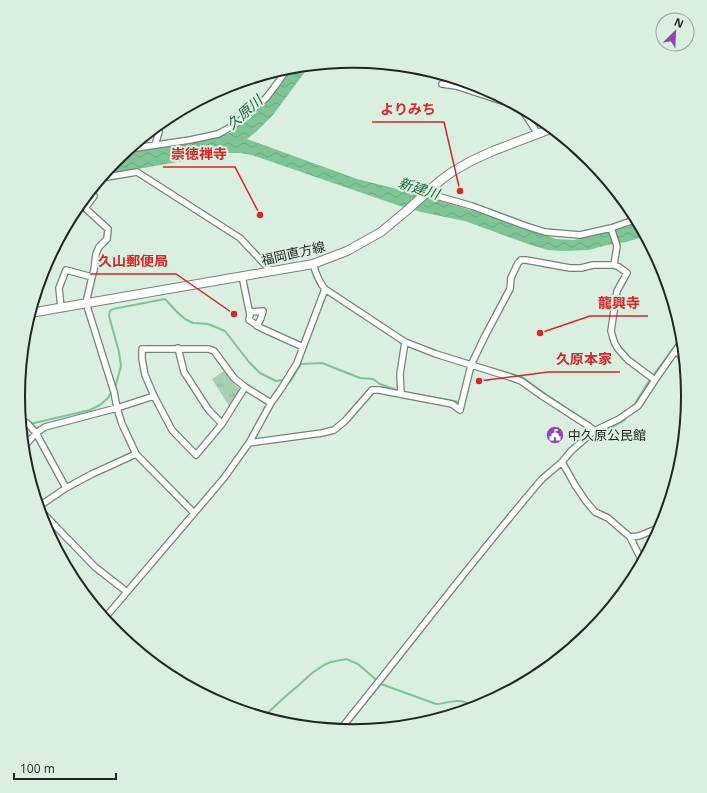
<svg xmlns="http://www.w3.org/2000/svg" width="707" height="793" font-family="'Open Sans','Noto Sans JP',sans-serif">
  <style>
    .grass { fill: url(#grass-tufts) }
    .water { fill: url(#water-waves) }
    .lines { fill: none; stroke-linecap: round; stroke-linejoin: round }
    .stream { stroke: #7ec494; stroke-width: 2 }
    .minor-casing { stroke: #728476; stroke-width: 8 }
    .primary-casing { stroke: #728476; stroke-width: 10 }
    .minor { stroke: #fff; stroke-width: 5.5 }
    .primary { stroke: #fff; stroke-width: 8 }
    .labels { text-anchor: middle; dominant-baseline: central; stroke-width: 4; stroke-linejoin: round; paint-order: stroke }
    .street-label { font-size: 13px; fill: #212823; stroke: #dbefe0 }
    .poi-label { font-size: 13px; fill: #212823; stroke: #dbefe0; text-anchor: start }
    .water-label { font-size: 14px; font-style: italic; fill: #1a673b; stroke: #dbefe0 }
    .rim { fill: none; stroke: #212823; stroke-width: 2 }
    .leader { fill: none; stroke: #d62828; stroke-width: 1.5 }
    .callout-dot { fill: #d62828; stroke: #dbefe0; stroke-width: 1.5 }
    .callout-label { font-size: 14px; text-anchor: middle; font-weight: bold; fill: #d62828; stroke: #dbefe0; stroke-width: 4; stroke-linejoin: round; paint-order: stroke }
  </style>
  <defs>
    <pattern id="grass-tufts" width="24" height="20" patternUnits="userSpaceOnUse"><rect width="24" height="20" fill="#a6d0b2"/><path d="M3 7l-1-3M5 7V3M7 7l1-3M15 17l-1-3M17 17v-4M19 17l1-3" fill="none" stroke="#8fb399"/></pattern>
    <pattern id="water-waves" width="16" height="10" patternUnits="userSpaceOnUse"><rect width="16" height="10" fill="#7ec494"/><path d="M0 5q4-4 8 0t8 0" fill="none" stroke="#6da87f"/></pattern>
  </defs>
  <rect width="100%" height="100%" fill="#dbefe0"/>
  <path class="grass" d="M224 371 240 390 229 406 212 379Z"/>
  <path class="water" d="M310 65 273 115 257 131 247 139 357 179 409 192 501 219 556 239 574 240 609 232 639 223 646 236 626 242 607 245 589 250 562 251 548 250 528 244 465 221 421 212 397 205 252 155 240 153H229L103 175 116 159 123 154 218 137 232 132 248 120 268 101 291 67Z"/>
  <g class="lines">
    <path class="stream" d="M491 368 522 377 547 395 588 422 602 433 625 420V417
      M115 388 121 366 119 352 109 316 110 311 113 309 165 299 176 311 185 319 193 323 208 324 225 331 249 362 260 373 276 381 283 380 290 382 301 364 322 363 360 378 373 379 380 384 399 391
      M409 393 465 403
      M628 410 634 405 649 381 683 335
      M30 424 90 410 100 405 108 398 112 391
      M262 718 287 695 299 685 312 673 324 665 331 662 346 659 358 664 381 684 436 704C444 704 452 700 459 701 465 701 471 705 477 708"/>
    <defs>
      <path id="minor" d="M442 84 456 86 502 101 507 100
        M521 108 538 134
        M155 145 159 132 156 127
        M129 149 190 140 218 134 236 124 266 98 279 81 287 68
        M101 178 137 172 240 238 271 271
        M91 190 94 196 85 208 108 229 107 239 99 247 96 254 94 270 92 277 86 303 114 392 117 408 122 424 136 454 194 513
        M426 193 472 206 526 226 545 232 580 235 611 228 637 219
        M611 228 617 246 614 265
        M313 264C316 273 318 281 325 289L405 342 436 354 510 377 521 381 542 396 590 427 594 431
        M242 276 250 315 249 320 261 328 303 347
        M61 308 59 288 66 270 92 277
        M250 312 263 311 261 318 257 326
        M178 348 184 372 208 409 222 424
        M676 351 685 360
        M245 387 222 424 196 455 172 430 154 396 145 375 142 359V349H209L214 351 234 378 245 387 271 403
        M401 394 400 374 405 342
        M21 423H27L36 433 66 488
        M249 443 322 433 334 430 345 421 372 390H379L452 404 460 410 471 365 485 336 510 289 511 278 518 263 521 260H526L570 268H581L593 265H614L619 267 627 273 617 291 611 331 613 338 615 344 619 350 628 360 655 380
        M23 448 36 433 45 427 117 408 154 396
        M562 462 575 485 585 500 595 512 608 518 630 537 643 563
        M38 507 66 488 92 474 136 454
        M39 509 95 567 127 592
        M630 537 639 536 656 529 659 533
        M104 619 224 478 249 443 271 403 283 386 297 363 325 289
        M339 731C407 647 472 561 542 479L562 462 571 451 594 431 619 419 638 406 655 380 683 340"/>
      <path id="primary" d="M30 313 313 264 347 251 381 232 405 212 441 180 452 172 471 161 493 151 553 128"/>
    </defs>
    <use href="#minor" class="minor-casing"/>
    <use href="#primary" class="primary-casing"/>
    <use href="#minor" class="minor"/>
    <use href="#primary" class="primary"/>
  </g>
  <defs>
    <symbol id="civic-disc" viewBox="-11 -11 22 22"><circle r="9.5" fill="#9345b5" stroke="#dbefe0"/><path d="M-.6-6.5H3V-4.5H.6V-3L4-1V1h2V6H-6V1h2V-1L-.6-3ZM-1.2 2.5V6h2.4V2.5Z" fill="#fff"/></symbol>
  </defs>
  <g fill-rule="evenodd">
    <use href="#civic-disc" x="545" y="425" width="20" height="20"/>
  </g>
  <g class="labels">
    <g class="street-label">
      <text transform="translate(293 253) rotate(-13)">福岡直方線</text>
    </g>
    <g class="poi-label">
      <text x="568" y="435">中久原公民館</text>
    </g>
    <g class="water-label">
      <text transform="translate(244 112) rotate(-42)">久原川</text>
      <text transform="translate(419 188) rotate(17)">新建川</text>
    </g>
  </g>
  <path d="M0 0H707V793H0ZM25 396a328 328 0 1 1 656 0a328 328 0 1 1-656 0Z" fill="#dbefe0" fill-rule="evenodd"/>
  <path class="rim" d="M25 396a328 328 0 1 1 656 0a328 328 0 1 1-656 0Z"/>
  <path class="leader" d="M460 191L444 122H372M260 215L235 167H163M234 314L176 274H90M540 333L590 316H648M479 381L548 372H620"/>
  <g class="callout-dot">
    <circle cx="460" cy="191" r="4"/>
    <circle cx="260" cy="215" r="4"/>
    <circle cx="234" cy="314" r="4"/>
    <circle cx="540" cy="333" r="4"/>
    <circle cx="479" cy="381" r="4"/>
  </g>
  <g class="callout-label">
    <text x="408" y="114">よりみち</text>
    <text x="199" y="159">崇徳禅寺</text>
    <text x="133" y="266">久山郵便局</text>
    <text x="619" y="308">龍興寺</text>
    <text x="584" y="364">久原本家</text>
  </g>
  <g transform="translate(675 32) rotate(24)"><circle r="19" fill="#dbefe0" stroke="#919f94"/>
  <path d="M0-3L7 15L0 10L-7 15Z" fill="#9345b5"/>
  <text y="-6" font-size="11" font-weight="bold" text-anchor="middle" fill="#212823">N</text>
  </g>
  <path d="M14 773v6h102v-6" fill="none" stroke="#212823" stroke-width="2"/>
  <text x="20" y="773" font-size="12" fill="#212823" stroke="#dbefe0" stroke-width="3" paint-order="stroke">100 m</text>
</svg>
